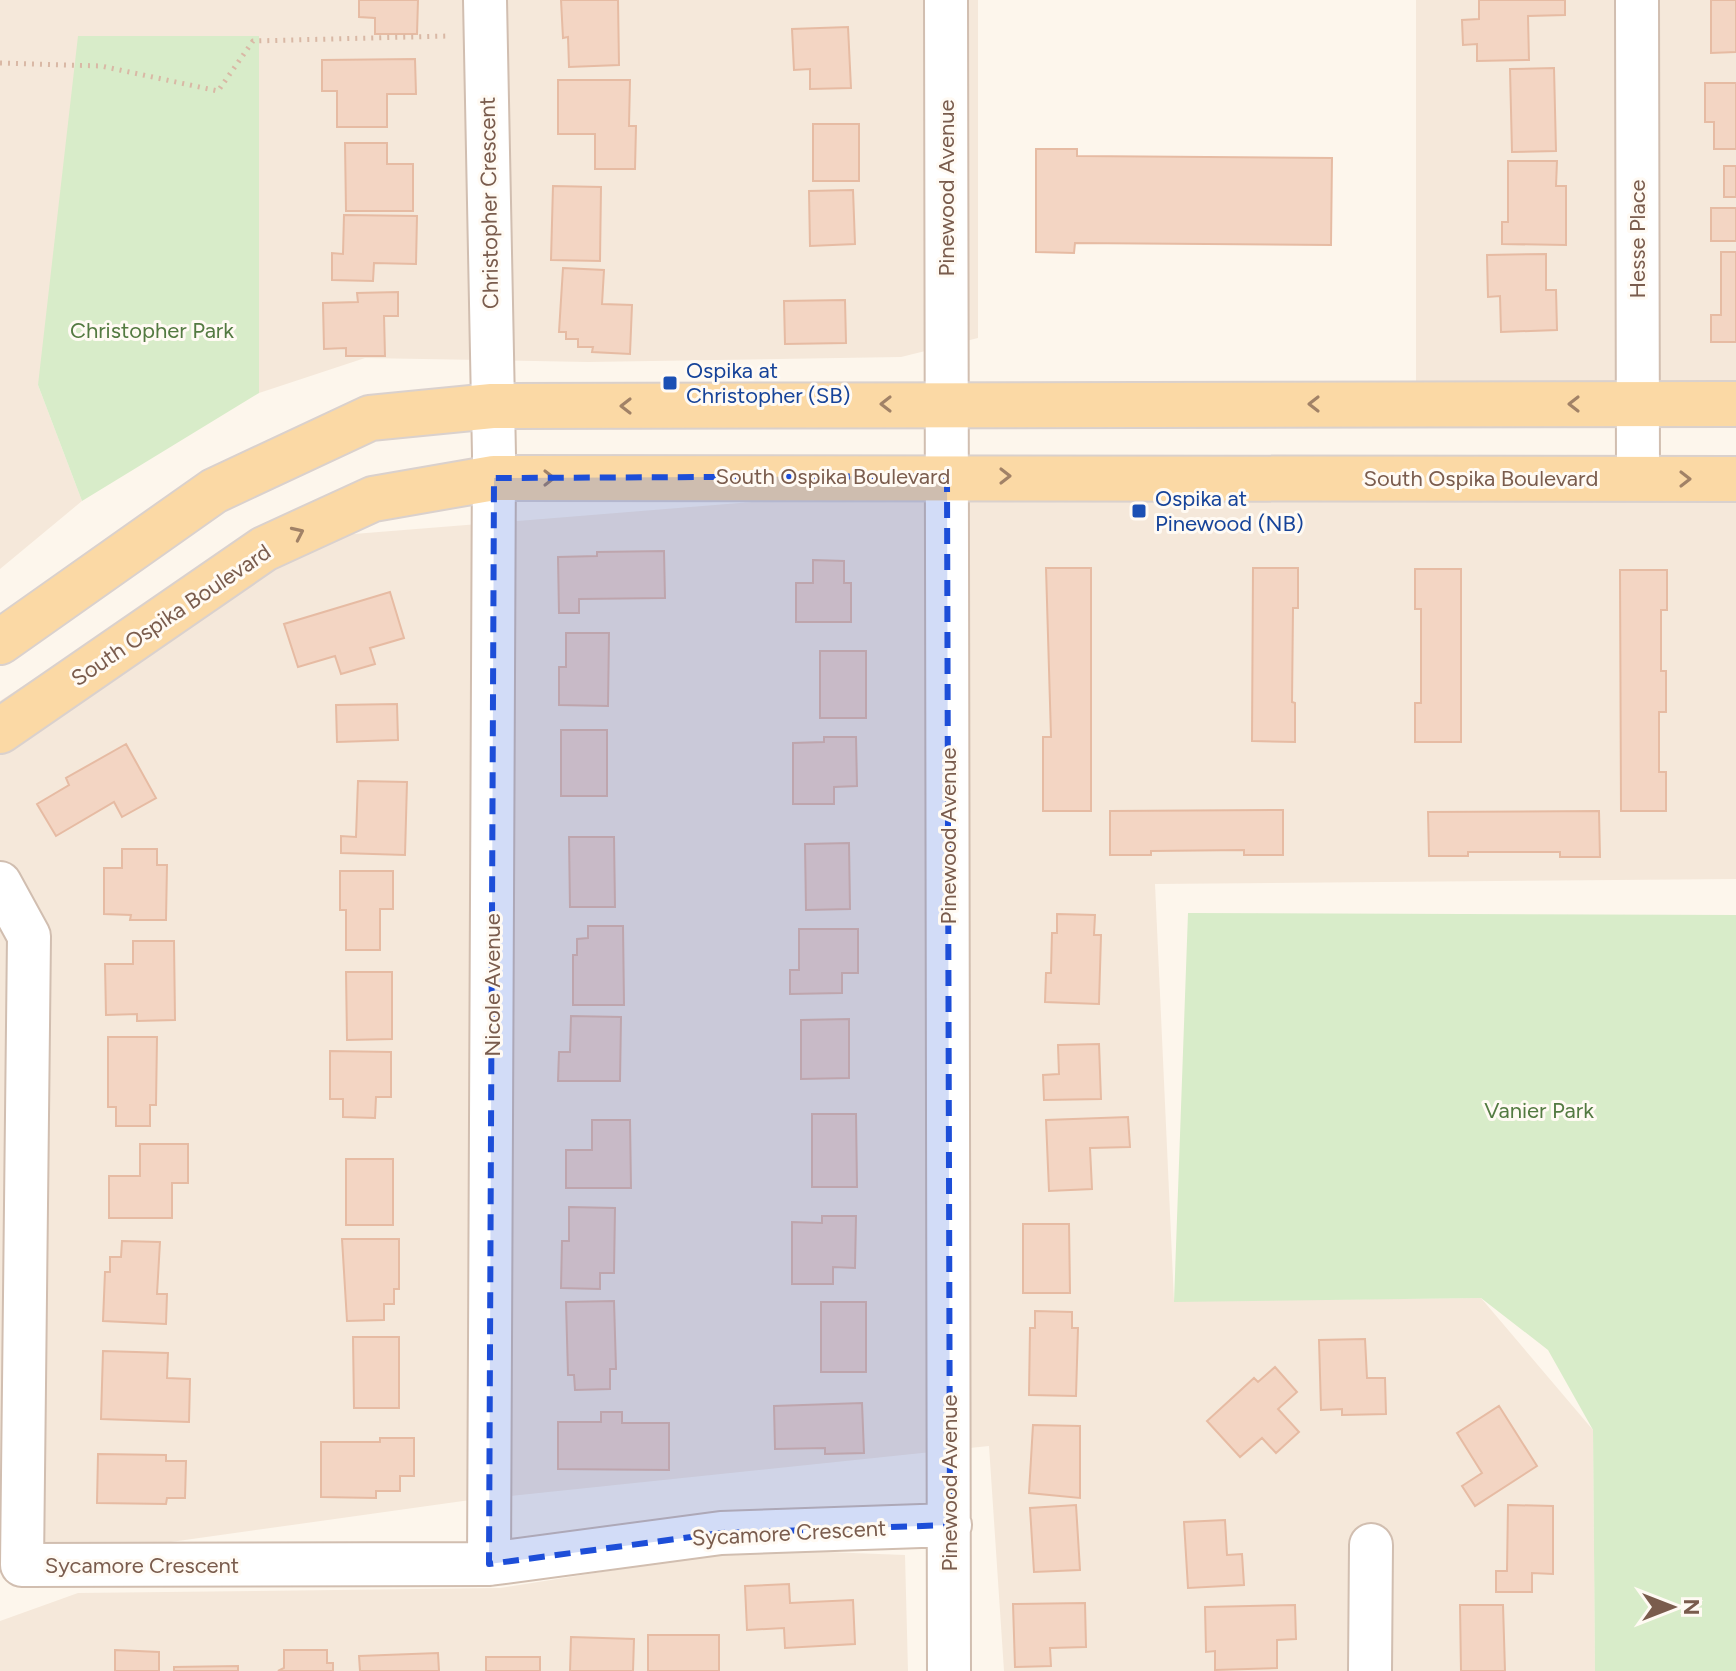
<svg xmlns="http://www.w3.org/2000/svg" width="1736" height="1671" font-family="Figtree,sans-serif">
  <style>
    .residential { fill: #f5e8da }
    .green { fill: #d8ecc9 }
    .building { fill: #f3d5c3; stroke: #e6bba3; stroke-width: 2 }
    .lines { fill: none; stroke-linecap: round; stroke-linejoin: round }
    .minor-casing { stroke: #d1beb0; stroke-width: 46 }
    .major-casing { stroke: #dad1cd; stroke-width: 48 }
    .path { stroke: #d9b8a5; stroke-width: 5; stroke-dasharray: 2 6; stroke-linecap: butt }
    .minor { stroke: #fff; stroke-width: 42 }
    .major { stroke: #fbd9a5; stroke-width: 44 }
    .oneway { stroke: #a18267 }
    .marked { fill: #1d4ed8; fill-opacity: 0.2; stroke: #1d4ed8; stroke-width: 6; stroke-dasharray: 16 10; stroke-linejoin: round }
    .transit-dot { fill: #1a4fb4; stroke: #fffaf3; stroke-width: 3 }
    .labels { text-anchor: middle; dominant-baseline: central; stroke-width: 6; stroke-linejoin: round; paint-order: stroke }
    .street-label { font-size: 22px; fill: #7a5c4d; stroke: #fffaf3 }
    .park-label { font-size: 22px; fill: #537a41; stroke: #fffaf3 }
    .transit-label { font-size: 22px; fill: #164399; stroke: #fffaf3; text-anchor: start }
  </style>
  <rect width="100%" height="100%" fill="#fdf6ec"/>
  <path class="residential" d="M0 0H978V338L901 357 588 362 365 358 259 393V37L38 385 82 501 0 569Z
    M1416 0H1736V402L1416 397Z
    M927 488 1736 494V879L1155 884 1174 1301 1481 1298 1593 1430 1595 1671H1004L989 1446 463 1501 0 1566V701L242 543Z
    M747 1549 905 1555 908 1671H0V1621L78 1593 500 1588Z"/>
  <path class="green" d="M78 36H259V393L82 501 38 385Z
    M1188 913 1736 915V1671H1595L1593 1430 1548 1350 1481 1298 1174 1302Z"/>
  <path class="building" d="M359 0H418L417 34H375V18L359 17Z
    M561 0H618L619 65 569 67 568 37 563 38Z
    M1479 0H1565V15L1528 16 1529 60 1477 61V44L1463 45 1462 20 1479 19Z
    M1711 0H1736V52L1711 53Z
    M848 27 851 88 810 89V69L794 70 792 29Z
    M415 59 416 94H387V127H337V91H322V60Z
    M1554 68 1556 151 1512 152 1510 69Z
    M558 80H630L629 126H636L635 169H595V134H558Z
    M1705 83H1736V149H1714V122H1705Z
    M813 124H859V181H813Z
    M345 143H387V164H413V211H346Z
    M1036 149H1077V156L1332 158 1331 245 1075 243 1074 253 1036 252Z
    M1508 161H1557L1556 186H1566V245L1502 244V222H1508Z
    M1724 166H1736V197H1724Z
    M553 186 601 187 600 261 551 260Z
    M853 190 855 244 810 246 809 191Z
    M1711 208H1736V241H1711Z
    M344 215 417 216 416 264 374 263 373 281 332 280V253L343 254Z
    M1721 252H1736V342H1711V315H1721Z
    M1546 254V290H1556L1557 330 1501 332 1500 296 1488 297 1487 255Z
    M563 268 604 270 602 304 632 305 630 354 592 352 593 347H578V339H566V332H559Z
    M398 292V316H384L385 356H346V348L324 349 323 303 358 302 357 293Z
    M845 300 846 343 785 344 784 301Z
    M664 551 665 598 579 599V613H559L558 557 597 556V552Z
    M813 560 844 561V583H851V622H796V583H813Z
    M1046 568H1091V811H1043V737H1051Z
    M1253 568H1298V608H1293L1292 702 1295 703V742L1252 741Z
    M1415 569H1461V742H1415V703H1421V609H1415Z
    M1620 570H1667V610H1661V671H1666V712H1659V772H1666V811H1621Z
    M390 592 404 638 370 648 375 664 341 674 335 656 298 667 284 624Z
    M566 633H609L608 706 559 705V667H566Z
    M820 651H866V718H820Z
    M397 704 398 740 337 742 336 705Z
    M561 730H607V796H561Z
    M824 737H856L857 786 834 787V804H793V743L824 742Z
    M126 744 156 798 122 817 114 802 56 836 37 804 69 785 66 778Z
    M358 781 407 782 405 855 341 853V836L356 837Z
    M1283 810V855H1244V850L1151 851V855H1110V811Z
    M1599 811 1600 857H1560V852H1468V856H1429L1428 812Z
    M569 837H614L615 907H570Z
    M849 843 850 909 806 910 805 844Z
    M122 849H157V865H167L166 920H130L131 915 104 914V868H122Z
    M340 871H393V909H380V950H346V910H340Z
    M1057 914 1095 915 1094 935H1101L1099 1004 1045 1002 1046 973H1051L1052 933H1057Z
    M588 926H623L624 1005H573V955H577V939L588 938Z
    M799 929H858V973H842V993L790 994V970H799Z
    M133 941H174L175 1020 137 1021V1014L106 1015 105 964H133Z
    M346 972H392V1039L347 1040Z
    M571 1016 621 1017 620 1081H558L559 1052H570Z
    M849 1019V1078L801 1079V1020Z
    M108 1037H157L156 1105H150V1126H116V1107H108Z
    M1099 1044 1101 1099 1044 1100 1043 1075 1059 1074 1058 1045Z
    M330 1051 391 1052V1097H376L375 1118 343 1117V1099H330Z
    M812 1114H856L857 1187H812Z
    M1128 1117 1130 1147 1090 1148 1092 1189 1049 1191 1046 1120Z
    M592 1120H630L631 1188H566V1150H592Z
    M140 1144H188V1183H172V1218H109V1176H140Z
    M346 1159H393V1225H346Z
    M569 1207 615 1208 614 1273H600V1289L561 1288 562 1241H569Z
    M822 1216H856L855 1268 833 1267V1284H792V1222L822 1223Z
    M1023 1224H1069L1070 1293H1023Z
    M342 1239H399V1289H394V1304H384V1320L347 1321Z
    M122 1241 160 1242 157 1294H167L166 1324 103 1321 105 1272H110V1257H121Z
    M614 1301 616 1369H610V1389L575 1390 574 1375H568L566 1302Z
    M821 1302H866V1372H821Z
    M1035 1311 1072 1312V1328H1078L1076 1396 1029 1395 1030 1328H1035Z
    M353 1337H399V1408H354Z
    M1365 1339 1367 1378H1385L1386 1414 1342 1415V1409L1321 1410 1319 1340Z
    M103 1351 168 1353 167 1378 190 1379 189 1422 101 1419Z
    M1275 1367 1297 1392 1278 1409 1299 1432 1276 1453 1262 1438 1240 1457 1207 1421 1254 1378 1258 1382Z
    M862 1403 864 1453 825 1454V1448L775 1449 774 1406Z
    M1499 1406 1537 1466 1475 1506 1462 1486 1482 1473 1457 1433Z
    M601 1412H622V1423H669V1470L558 1469V1422H601Z
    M1033 1425 1080 1426V1498L1029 1493Z
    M380 1438H414V1476H400V1491H376V1498L321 1497V1442H380Z
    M98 1454 166 1455V1461H186L185 1498H167L166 1504 97 1503Z
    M1076 1505 1080 1570 1034 1572 1030 1508Z
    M1508 1505 1553 1506V1574L1532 1573V1592H1496V1571H1507Z
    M1225 1520 1227 1555 1242 1554 1244 1585 1188 1588 1184 1522Z
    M789 1584 790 1603 853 1600 855 1644 785 1648 784 1628 747 1630 745 1586Z
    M1085 1603 1086 1647 1050 1648 1051 1666 1015 1667 1013 1604Z
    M1295 1605 1296 1639 1277 1640V1668L1215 1670V1651L1206 1652 1205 1607Z
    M1460 1605H1503L1505 1671H1461Z
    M648 1635H719V1671H648Z
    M571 1637 634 1639 633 1671H570Z
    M115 1650 159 1652V1671H115Z
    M284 1650H327V1663H333V1671H278L284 1668Z
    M438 1653 439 1671H360L359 1656Z
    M486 1657H540V1671H486Z
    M238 1666V1671H174V1667Z"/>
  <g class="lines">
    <defs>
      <path id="minor" d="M485 0 494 455 489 1564
        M946 0 949 1671
        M1637 0 1638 478
        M0 883 29 936 22 1565 489 1564 721 1533 950 1525
        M1370 1671 1371 1545"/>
      <path id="major" d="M0 642 214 491 370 418 492 406 1736 404
        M0 731 264 549 373 499 494 478 1736 479"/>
    </defs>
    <use href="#minor" class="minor-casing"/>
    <use href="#major" class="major-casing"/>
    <path class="path" d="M0 63 101 66 218 91 253 41 449 36"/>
    <use href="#minor" class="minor"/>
    <use href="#major" class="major"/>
  </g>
  <defs><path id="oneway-chevron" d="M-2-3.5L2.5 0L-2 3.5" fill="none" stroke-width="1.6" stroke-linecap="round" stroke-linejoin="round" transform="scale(2)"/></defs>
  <g class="oneway">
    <use href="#oneway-chevron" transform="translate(886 404) rotate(180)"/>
    <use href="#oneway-chevron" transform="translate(1314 404) rotate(-180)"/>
    <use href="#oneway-chevron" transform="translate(1574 404) rotate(-180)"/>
    <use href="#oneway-chevron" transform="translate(626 406) rotate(180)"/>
    <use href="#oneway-chevron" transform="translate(1005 476)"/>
    <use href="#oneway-chevron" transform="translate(549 478)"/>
    <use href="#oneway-chevron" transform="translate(1685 479)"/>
    <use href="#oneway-chevron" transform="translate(298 533) rotate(-25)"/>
  </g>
  <path class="marked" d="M947 476 950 1525 721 1533 489 1564 494 478Z"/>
  <g class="transit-dot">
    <rect x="662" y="375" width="16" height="16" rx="4"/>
    <rect x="1131" y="503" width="16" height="16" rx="4"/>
  </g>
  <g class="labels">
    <g class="street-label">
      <text transform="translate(946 188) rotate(-90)">Pinewood Avenue</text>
      <text transform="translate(489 203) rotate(-91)">Christopher Crescent</text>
      <text transform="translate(1637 239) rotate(-90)">Hesse Place</text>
      <text x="833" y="476">South Ospika Boulevard</text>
      <text x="1481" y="478">South Ospika Boulevard</text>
      <text transform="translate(171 615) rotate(-34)">South Ospika Boulevard</text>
      <text transform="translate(948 836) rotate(-90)">Pinewood Avenue</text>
      <text transform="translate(492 985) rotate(-90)">Nicole Avenue</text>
      <text transform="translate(949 1483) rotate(-90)">Pinewood Avenue</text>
      <text transform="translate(789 1533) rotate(-3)">Sycamore Crescent</text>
      <text x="142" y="1565">Sycamore Crescent</text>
    </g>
    <g class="park-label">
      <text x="152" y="330">Christopher Park</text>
      <text x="1539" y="1110">Vanier Park</text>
    </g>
    <g class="transit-label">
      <text x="686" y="370">Ospika at<tspan x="686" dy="25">Christopher (SB)</tspan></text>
      <text x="1155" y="498">Ospika at<tspan x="1155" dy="25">Pinewood (NB)</tspan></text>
    </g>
  </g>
  <g transform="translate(1672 1607) rotate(90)" stroke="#fffaf3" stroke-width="6" paint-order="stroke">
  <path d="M0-6L14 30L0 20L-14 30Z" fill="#7a5c4d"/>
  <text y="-12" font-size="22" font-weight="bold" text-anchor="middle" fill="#7a5c4d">N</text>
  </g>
</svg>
